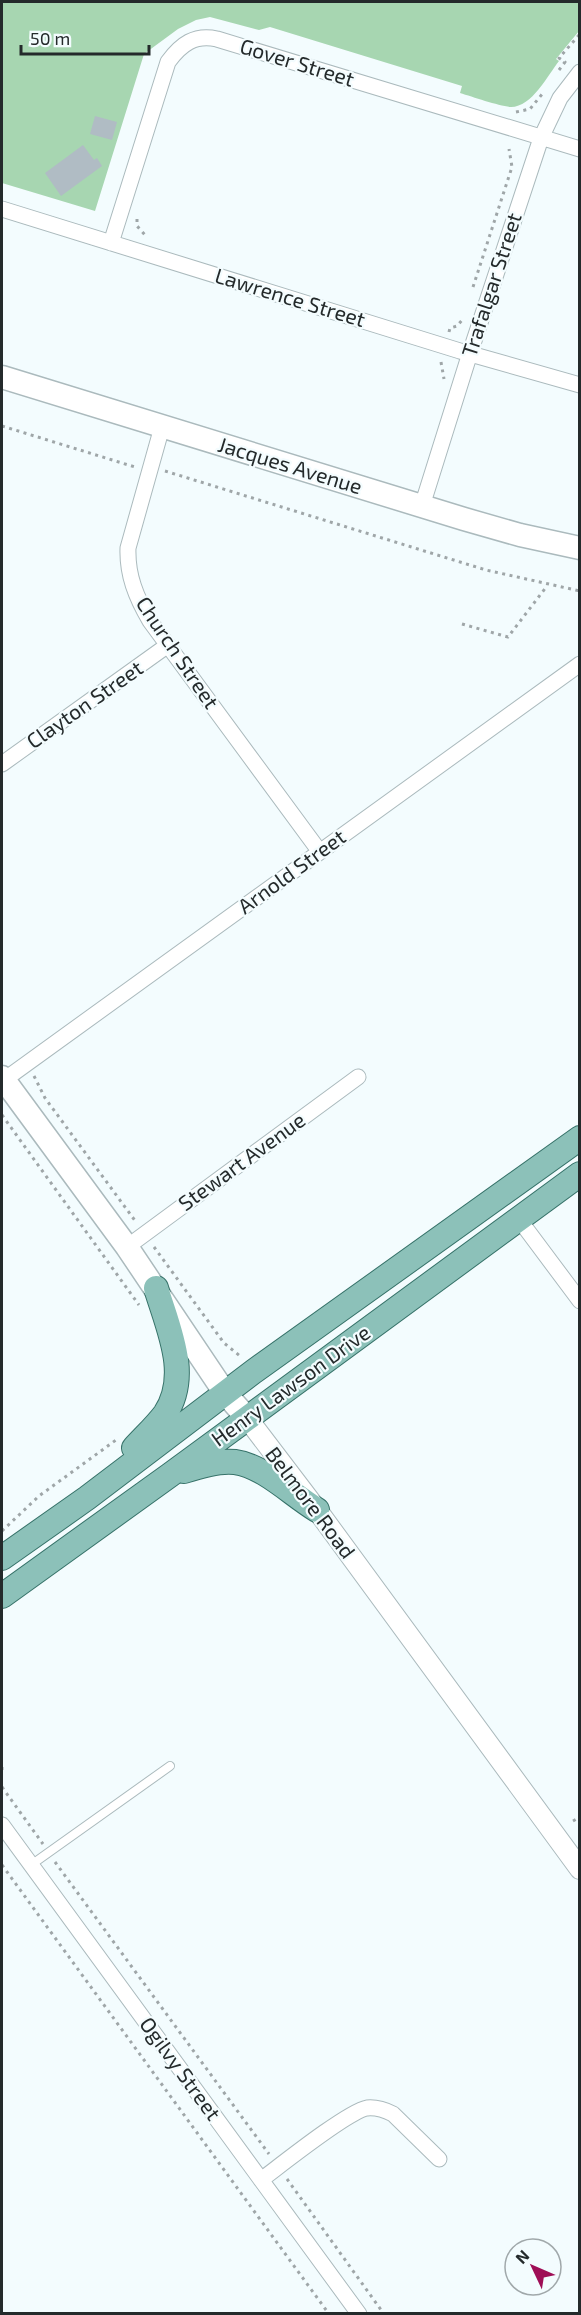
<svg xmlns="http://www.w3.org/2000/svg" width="581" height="2315" font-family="'Exo 2',sans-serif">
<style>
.green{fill:#a7d6b1}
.building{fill:#b0bcc4}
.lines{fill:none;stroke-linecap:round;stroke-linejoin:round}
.service-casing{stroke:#abbabd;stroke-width:10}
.minor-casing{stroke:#abbabd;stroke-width:17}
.tertiary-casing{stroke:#abbabd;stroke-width:22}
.secondary-casing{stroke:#abbabd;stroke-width:25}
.primary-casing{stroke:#367269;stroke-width:26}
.path{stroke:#9fa6a8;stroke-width:3;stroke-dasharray:3 4.5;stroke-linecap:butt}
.service{stroke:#fff;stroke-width:8}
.minor{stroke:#fff;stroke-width:15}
.tertiary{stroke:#fff;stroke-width:20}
.secondary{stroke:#fff;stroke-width:22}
.primary{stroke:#8cc1b9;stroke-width:24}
.labels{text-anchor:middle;stroke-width:4.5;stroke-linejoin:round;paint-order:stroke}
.street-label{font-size:21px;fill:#242a2b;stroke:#f3fcfe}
</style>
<rect width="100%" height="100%" fill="#f3fcfe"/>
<path class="green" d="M2,2H579V31L556,59L559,61C548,75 532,107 511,107C499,106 473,97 460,93L462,86L270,27L259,30L210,17L196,20L178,29L144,54L95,211L2,183Z"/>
<path class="building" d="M95,116L117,122L112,140L90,134Z
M83,145L94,160L97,158L102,166L61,196L45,173Z"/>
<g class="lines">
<defs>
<path id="service" d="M31,1865L170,1766"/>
<path id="minor" d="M2,209L460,351L580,385
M111,243L168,62C181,44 195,34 217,39L580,149
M162,427L128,548C127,575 136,597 150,621L320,852
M422,506L470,353L541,138L560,98L580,72
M2,764L168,645
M4,1080L580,664
M518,1218L580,1301
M127,1247L358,1077
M2,1825L359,2314
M261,2180C281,2165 347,2112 367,2108C377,2107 385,2110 393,2114L439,2159"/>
<path id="tertiary" d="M247,1418L317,1510L580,1869"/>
<path id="secondary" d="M2,377L464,519L520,535L580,548
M2,1077L127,1247L225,1393L247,1418"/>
<path id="primary" d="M134,1448C144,1437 156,1426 165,1414C191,1375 168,1328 156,1288
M184,1471C199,1466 219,1460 235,1462C264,1466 292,1495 317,1510
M2,1558L87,1498L253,1372L580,1138
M2,1596L170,1475L580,1174"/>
</defs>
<use href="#service" class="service-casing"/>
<use href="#minor" class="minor-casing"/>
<use href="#tertiary" class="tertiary-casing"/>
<use href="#secondary" class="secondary-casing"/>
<use href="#primary" class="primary-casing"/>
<path class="path" d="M559,70L565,62L559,58L580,34
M516,112L530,109L543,93
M137,219V226L146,236
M473,287L512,167L509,149
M449,332L450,328L457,326L463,319
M441,362L444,379
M2,426L135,467
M165,471L486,570L580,591
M462,624L508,637L547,586
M34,1076L45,1098L136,1222
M2,1115L139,1305
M154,1247L224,1343L240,1356
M2,1531L39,1496L116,1440
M2,1767V1771
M2,1787L43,1844
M573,1821L580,1817
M55,1862L269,2154
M2,1865L329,2314
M287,2179L384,2314"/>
<use href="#service" class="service"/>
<use href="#minor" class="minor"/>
<use href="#tertiary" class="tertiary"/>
<use href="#secondary" class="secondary"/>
<use href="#primary" class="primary"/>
</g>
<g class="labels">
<g class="street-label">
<text transform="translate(297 63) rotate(17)" y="7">Gover Street</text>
<text transform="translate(492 285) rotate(-72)" y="7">Trafalgar Street</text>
<text transform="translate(290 298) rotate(17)" y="7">Lawrence Street</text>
<text transform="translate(290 466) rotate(17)" y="7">Jacques Avenue</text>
<text transform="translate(177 653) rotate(56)" y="7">Church Street</text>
<text transform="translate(85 705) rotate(-35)" y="7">Clayton Street</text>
<text transform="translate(292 872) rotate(-36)" y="7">Arnold Street</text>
<text transform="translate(242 1162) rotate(-36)" y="7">Stewart Avenue</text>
<text transform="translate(291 1386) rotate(-36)" y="7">Henry Lawson Drive</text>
<text transform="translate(310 1503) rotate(53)" y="7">Belmore Road</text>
<text transform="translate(180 2069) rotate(54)" y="7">Ogilvy Street</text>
</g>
</g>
<rect width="581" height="2315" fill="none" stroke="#242a2b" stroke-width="6"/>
<g transform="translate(533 2267) rotate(314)"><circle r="28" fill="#f3fcfe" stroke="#a0a8aa" stroke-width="1.5"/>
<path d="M0-4.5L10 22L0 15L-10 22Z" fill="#9f0e56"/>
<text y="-9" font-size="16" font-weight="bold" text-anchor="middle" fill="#242a2b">N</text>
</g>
<path d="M21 45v9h128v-9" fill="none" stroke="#242a2b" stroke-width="3"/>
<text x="30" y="45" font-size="18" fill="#242a2b" stroke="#f3fcfe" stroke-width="4.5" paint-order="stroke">50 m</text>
</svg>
